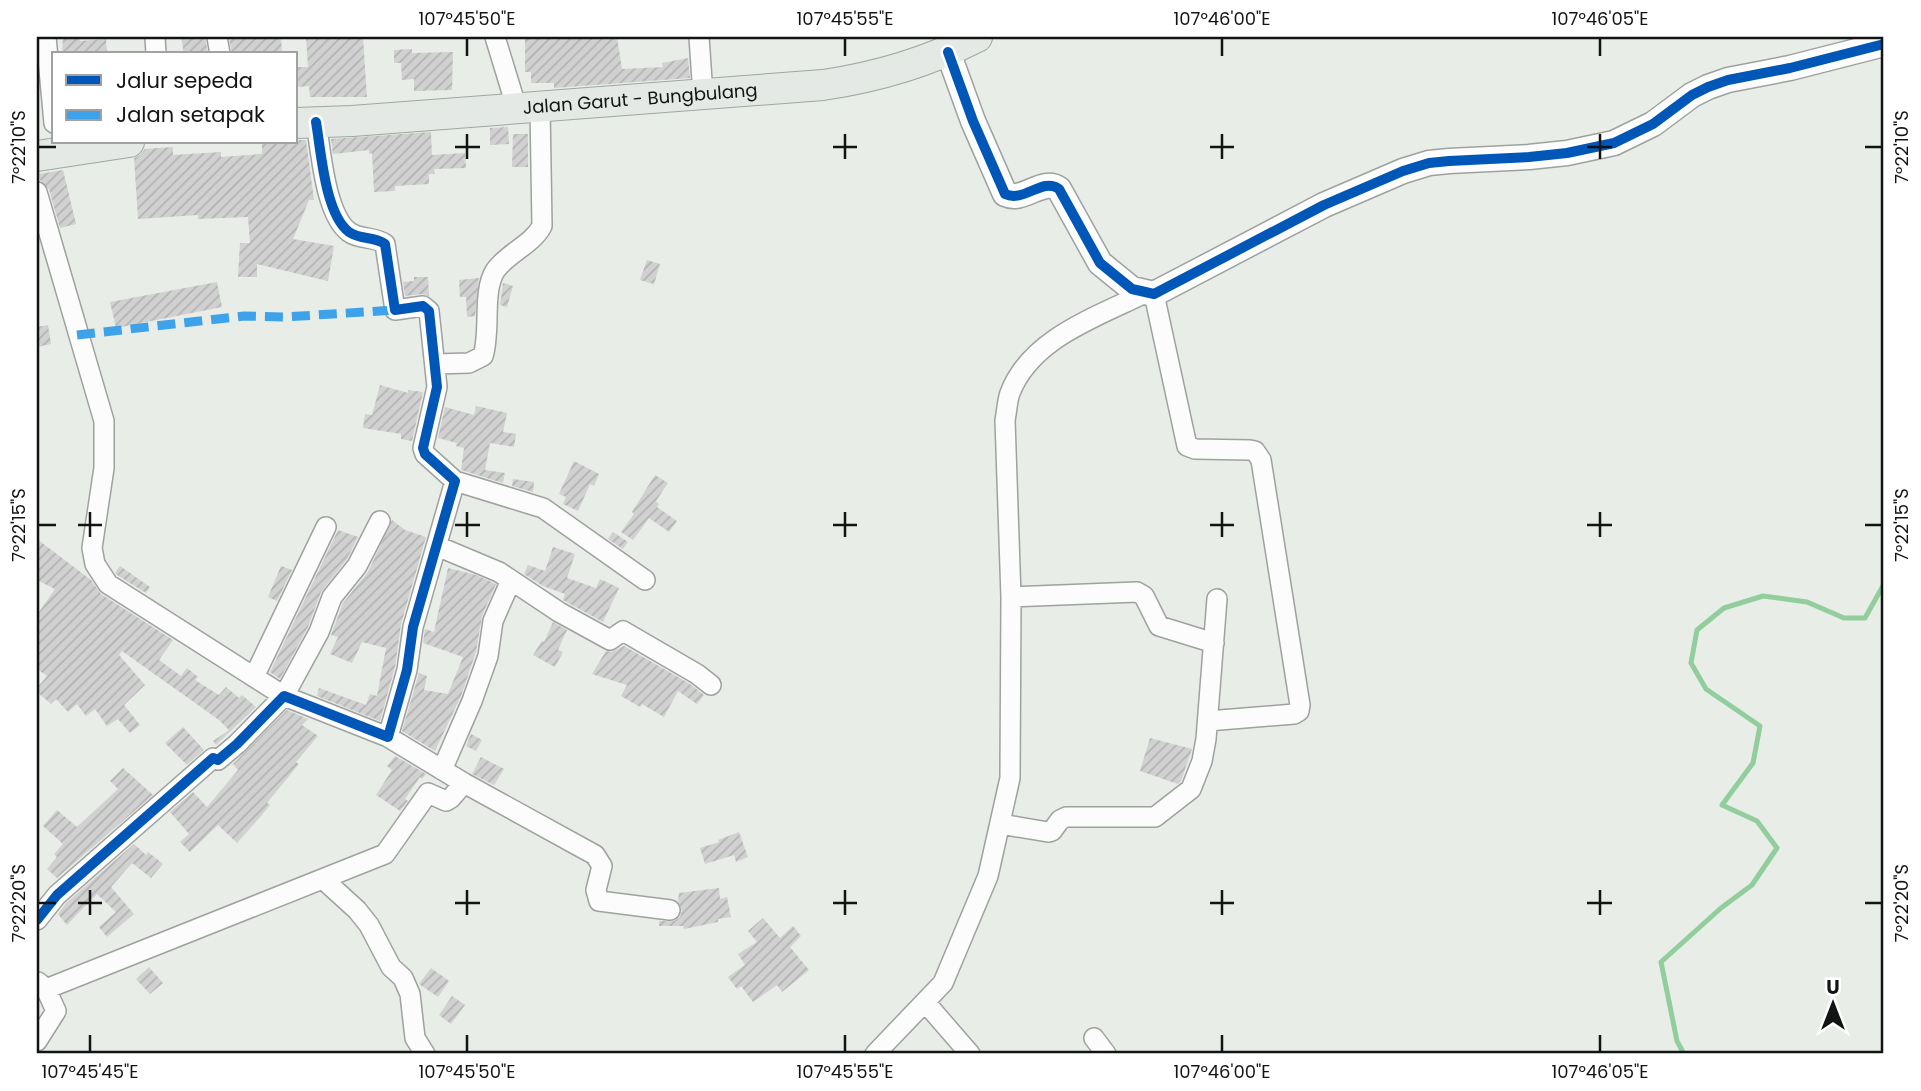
<svg xmlns="http://www.w3.org/2000/svg" width="1921" height="1091" font-family="Poppins,sans-serif">
<style>
.lines{fill:none;stroke-linecap:round;stroke-linejoin:round}
.stream{stroke:#91ce9c;stroke-width:5}
.building{fill:url(#building-hatch)}
.minor-casing{stroke:#9ea29e;stroke-width:22}
.tertiary-casing{stroke:#9ea29e;stroke-width:27}
.primary-casing{stroke:#9da89e;stroke-width:32}
.minor{stroke:#fcfcfc;stroke-width:19}
.tertiary{stroke:#fcfcfc;stroke-width:24}
.primary{stroke:#e4e9e5;stroke-width:30}
.quiet{stroke:#3da2ea;stroke-width:9;stroke-dasharray:18 9;stroke-linecap:butt}
.cycleway-casing{stroke:#fff;stroke-width:15}
.cycleway{stroke:#0057b8;stroke-width:10}
.ticks{fill:none;stroke:#111412;stroke-width:2.5}
.labels{text-anchor:middle;stroke-width:6;stroke-linejoin:round;paint-order:stroke}
.street-label{font-size:18px;fill:#111412;stroke:#fff}
.neatline{fill:none;stroke:#111412;stroke-width:2.5}
.ticks-label{font-size:18px;text-anchor:middle;fill:#111412}
</style>
<defs>
<pattern id="building-hatch" width="6" height="6" patternUnits="userSpaceOnUse" patternTransform="scale(1.75)"><rect width="6" height="6" fill="#d0d1d0"/><path d="M-1 1l2-2M0 6l6-6M5 7l2-2" fill="none" stroke="#b2b3b2"/></pattern>
</defs>
<rect width="100%" height="100%" fill="#e8ede8"/>
<g class="lines">
<path class="stream" d="M1684,1054L1677,1041L1661,962L1721,908L1752,885L1777,848L1757,821L1722,805L1753,763L1760,726L1706,689L1691,663L1697,630L1724,608L1763,596L1807,602L1844,618H1865L1884,584"/>
</g>
<path class="building" d="M63,37H81L80,41L106,39L107,54H62Z
M181,37H205L208,54H184Z
M229,37H281L282,54H232Z
M306,37H363L367,97H310L309,86L296,87V67H308Z
M525,37H617L622,69L663,67L662,63L688,58L690,78L554,88V83H531V72H525Z
M412,49V53L453,52L452,90L414,91V79L402,80L401,63H394V50Z
M508,127L509,144L490,145V128Z
M431,132L432,155L465,153L466,168L434,169L435,174H429V184L395,186V191L374,192L372,153L369,154V150L333,154L331,139Z
M513,134H528V167H512Z
M298,140H306L314,200H309L293,239L334,246L328,281L257,264V277H238L240,243H250L248,217L198,219V215L138,219L134,158L140,155L145,149L173,147V155L221,152V157L262,154V144L299,142Z
M63,170L76,224L60,228L49,189L40,180L39,174Z
M647,260L660,264L654,284L640,280Z
M414,277H428L429,296L422,294L405,296L403,282L414,281Z
M479,278L475,316L467,317L466,297H460L459,280Z
M217,282L222,307L116,328L110,302Z
M503,283L513,286L507,307L500,305Z
M48,325L51,344L37,347V327Z
M380,385L408,393V390L423,392L412,441L401,439V434L363,428L365,414L372,415Z
M476,406L507,413L503,432L516,434L514,447L490,443L485,470L505,473L503,483L461,470L464,448L456,446L457,443L438,438L445,407L474,415Z
M574,461L599,474L594,486L590,484L578,511L563,504L566,497L559,494Z
M655,475L668,483L656,501L659,504L657,507L677,521L669,532L649,518L633,540L621,532L634,514L632,512Z
M513,479L534,482L533,492L512,486Z
M392,520L405,530L426,537L401,624L395,667L380,721L317,696L319,688L366,705L370,694L377,696L386,648L362,642L352,663L330,654L338,637L331,635L343,603L368,572Z
M338,530L358,537L347,559L321,592L308,627L280,679L270,672Z
M613,532L628,542L623,549L608,539Z
M37,539L91,580L101,594L173,640L159,660L181,676L187,668L198,677L195,680L219,695L226,687L239,698L242,695L256,707L216,745L213,741L229,730L219,720L122,651L119,655L145,685L124,705L140,725L130,733L118,719L107,726L95,709L86,716L77,704L68,712L56,699L51,704L37,692V688L47,676L37,669V615L55,589L37,580Z
M553,547L575,554L567,578L596,588L600,579L619,588L603,622L563,600L565,594L543,586L524,574L528,565L545,571Z
M120,566L150,587L146,593L117,575L115,573Z
M281,566L292,570L277,601L268,597Z
M448,568L476,575L496,584L482,616L476,652L461,696L435,751L402,731L419,673L427,676L424,690L448,694L463,657L423,643L425,629L434,632Z
M553,622L567,630L558,650L563,652L555,667L533,655L542,641L544,642Z
M624,646L690,684L704,695L697,704L678,691L664,717L642,704L640,707L621,696L627,685L592,674L606,651L611,652Z
M287,710L308,719L302,725L318,736L296,762L299,764L267,803L270,805L261,816L237,843L218,825L190,852L180,842L189,834L170,812L193,792L207,807L238,770L233,764Z
M183,727L204,750L187,765L165,743Z
M471,734L482,740L476,751L466,746Z
M1150,738L1192,749L1181,781L1178,784L1140,771Z
M395,756L426,774L422,779L420,777L405,799L408,801L400,811L376,795L392,770L387,766Z
M481,757L504,769L494,785L472,774Z
M123,768L153,795L57,878L47,869L57,857L54,854L63,844L43,826L57,810L77,827L118,789L110,781Z
M739,832L748,857L736,862L734,855L705,864L700,848L719,842L718,840Z
M134,844L146,855L148,852L163,864L151,878L132,863L111,887L134,914L107,937L99,927L116,912L97,894L67,925L58,914L66,903Z
M719,888L720,899L727,897L731,917L718,919V922L684,929L683,926H659V921H674L680,917L682,911L678,901L679,893Z
M763,918L780,938L793,926L801,936L790,947L809,970L782,992L777,985L753,1002L741,986L737,989L728,977L745,965L738,954L757,942L748,931Z
M149,967L163,983L150,994L136,979Z
M431,968L449,981L438,997L419,984Z
M452,996L465,1005L451,1024L439,1015Z"/>
<g class="lines">
<defs>
<path id="minor" d="M46,37L54,123
M155,37L156,54
M217,37L220,54
M495,37L517,109
M699,37L703,95
M37,192L104,421V468L92,548L95,564L108,584L284,696L319,632L332,597L357,566L380,521
M1154,294L1187,446L1195,449L1250,450L1255,451L1261,460L1300,705L1299,711L1294,714L1208,721
M435,364L469,363L483,356C491,331 482,292 495,271C507,253 532,245 542,226L540,107
M455,481L543,508L645,580
M437,546L499,572L559,612L610,640L623,631L697,674L711,685
M1011,597L1137,592L1144,596L1159,626L1214,643
M254,677L326,527
M388,737L464,783L595,855L602,866L596,890L599,901L670,910
M442,770L472,701L488,656L493,621L511,580
M1000,824L1048,832L1052,831L1060,820L1066,817H1155L1191,789L1202,761L1206,739L1217,599
M323,879L357,910L369,925L391,967L403,978L410,994L415,1038L425,1054
M37,920L57,895L213,758L218,760L237,744L284,696L388,737L407,670L413,627L455,481L425,454L423,448L437,387L429,311L423,306L395,310L385,244C374,236 360,240 349,232C325,214 321,151 316,122
M46,989L385,854L428,793L446,801L451,798L464,783
M925,1002L970,1054
M1094,1038L1106,1054
M37,1041L56,1011L46,989L38,982
M875,1054L943,983L988,876L1010,778L1011,597L1005,420C1007,411 1007,401 1010,393C1031,338 1097,317 1145,293"/>
<path id="tertiary" d="M948,52L973,121L1005,194C1024,203 1042,177 1059,189L1100,263L1132,289L1154,294L1324,205L1403,171L1429,163L1449,161L1529,157L1567,153L1614,143L1653,124L1692,95L1708,87L1728,80L1790,68L1884,44"/>
<g id="primary">
<path id="s1" d="M296,123L352,121L823,85C878,77 928,62 977,37"/>
<path d="M37,156L129,142"/>
</g>
</defs>
<use href="#minor" class="minor-casing"/>
<use href="#tertiary" class="tertiary-casing"/>
<use href="#primary" class="primary-casing"/>
<use href="#minor" class="minor"/>
<use href="#tertiary" class="tertiary"/>
<use href="#primary" class="primary"/>
<path class="quiet" d="M77,335L244,316L285,317L395,310"/>
<defs>
<path id="cycleway" d="M948,52L973,121L1005,194C1024,203 1042,177 1059,189L1100,263L1132,289L1154,294L1324,205L1403,171L1429,163L1449,161L1529,157L1567,153L1614,143L1653,124L1692,95L1708,87L1728,80L1790,68L1884,44
M37,920L57,895L213,758L218,760L237,744L284,696L388,737L407,670L413,627L455,481L425,454L423,448L437,387L429,311L423,306L395,310L385,244C374,236 360,240 349,232C325,214 321,151 316,122"/>
</defs>
<use href="#cycleway" class="cycleway-casing"/>
<use href="#cycleway" class="cycleway"/>
</g>
<path class="ticks" d="M467,38V56M845,38V56M1222,38V56M1600,38V56M467,134V159M845,134V159M1222,134V159M1600,134V159M38,147H56M455,147H480M833,147H857M1210,147H1234M1587,147H1612M1865,147H1882M90,512V537M467,512V537M845,512V537M1222,512V537M1600,512V537M38,525H56M78,525H102M455,525H480M833,525H857M1210,525H1234M1587,525H1612M1865,525H1882M90,890V915M467,890V915M845,890V915M1222,890V915M1600,890V915M38,903H56M78,903H102M455,903H480M833,903H857M1210,903H1234M1587,903H1612M1865,903H1882M90,1035V1052M467,1035V1052M845,1035V1052M1222,1035V1052M1600,1035V1052"/>
<g class="labels">
<g class="street-label">
<text dy="6" stroke="none"><textPath href="#s1" startOffset="345">Jalan Garut - Bungbulang</textPath></text>
</g>
</g>
<rect width="1921" height="1091" fill="none" stroke="#ffffff" stroke-width="77"/>
<rect x="52" y="52" width="245" height="91" fill="#ffffff" stroke="#a0a1a0" stroke-width="2"/>
<rect x="66" y="75" width="35" height="10" fill="#0057b8" stroke="#a0a1a0" stroke-width="2"/>
<text x="116" y="88" font-size="21" fill="#111412">Jalur sepeda</text>
<rect x="66" y="110" width="35" height="10" fill="#3da2ea" stroke="#a0a1a0" stroke-width="2"/>
<text x="116" y="122" font-size="21" fill="#111412">Jalan setapak</text>
<g transform="translate(1833 1004)" stroke="#ffffff" stroke-width="5" paint-order="stroke">
<path d="M0-5L12 26L0 18L-12 26Z" fill="#111412"/>
<text y="-10" font-size="19" font-weight="bold" text-anchor="middle" fill="#111412">U</text>
</g>
<rect x="38" y="38" width="1844" height="1014" class="neatline"/>
<g class="ticks-label">
<text x="467" y="25">107°45'50"E</text>
<text x="845" y="25">107°45'55"E</text>
<text x="1222" y="25">107°46'00"E</text>
<text x="1600" y="25">107°46'05"E</text>
<text transform="translate(19 147) rotate(-90)" y="6">7°22'10"S</text>
<text transform="translate(1902 147) rotate(-90)" y="6">7°22'10"S</text>
<text transform="translate(19 525) rotate(-90)" y="6">7°22'15"S</text>
<text transform="translate(1902 525) rotate(-90)" y="6">7°22'15"S</text>
<text transform="translate(19 903) rotate(-90)" y="6">7°22'20"S</text>
<text transform="translate(1902 903) rotate(-90)" y="6">7°22'20"S</text>
<text x="90" y="1078">107°45'45"E</text>
<text x="467" y="1078">107°45'50"E</text>
<text x="845" y="1078">107°45'55"E</text>
<text x="1222" y="1078">107°46'00"E</text>
<text x="1600" y="1078">107°46'05"E</text>
</g>
</svg>
